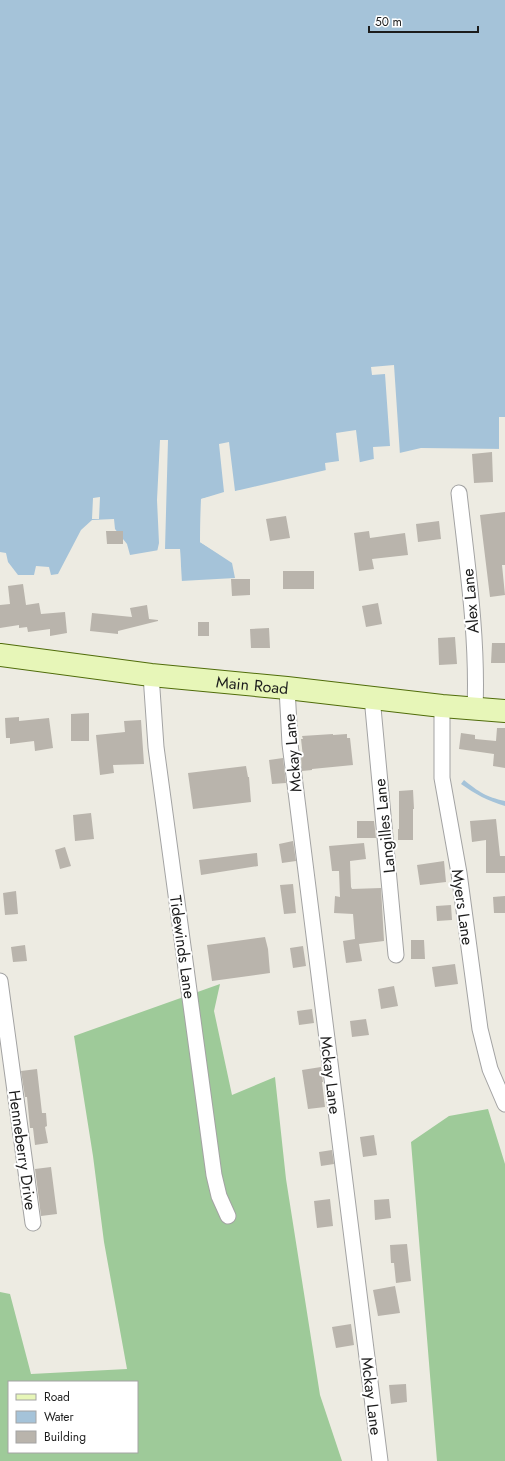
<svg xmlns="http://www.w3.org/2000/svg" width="505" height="1461" font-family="Jost,sans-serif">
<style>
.forest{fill:#9eca99;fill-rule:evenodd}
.water{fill:#a5c3d9}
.pier{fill:#edebe2}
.building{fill:#b9b4ac}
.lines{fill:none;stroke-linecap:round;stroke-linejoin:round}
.minor-casing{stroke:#a3a3a3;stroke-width:17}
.secondary-casing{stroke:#506c0a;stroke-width:24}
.minor{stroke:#fff;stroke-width:15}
.secondary{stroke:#e7f6b8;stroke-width:22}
.labels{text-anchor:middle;stroke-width:4;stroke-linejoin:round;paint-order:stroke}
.street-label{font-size:16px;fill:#1c1c1c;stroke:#fff}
</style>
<rect width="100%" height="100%" fill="#edebe2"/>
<path class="forest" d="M220,984L214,1011L232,1095L275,1077L286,1179L320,1395L342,1461H0V1292L10,1294L31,1374L127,1369L104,1242L93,1156L74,1036ZM9,1382H137V1452H9Z
M488,1109L505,1164V1461H437L411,1142L449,1116Z"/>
<path class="water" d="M0,0H505V449L421,448L201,499L200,542L232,563L235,578L181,581L180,549H165L130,555L127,544L115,529L114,519L92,520L81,530L58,574L51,575L49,567L36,566L34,575H18L8,562L6,553L0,552Z
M464,780C479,792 486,797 505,801V806C488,801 475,794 461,784Z"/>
<path class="pier" d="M394,365L400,455L374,461L373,447L390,446L385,374L372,375L371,367Z
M499,417H505V451H499Z
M356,430L360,464L326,472L325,463L339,461L336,433Z
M160,440H168L165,549H180L182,583L179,581L178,551L157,552L159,543L157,500Z
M229,442L235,491L247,490L203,501L202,541L231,559L229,560L200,542L201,499L224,492L219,444Z
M100,497L99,519H92L93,498Z"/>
<path class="building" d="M492,452L493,482L474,483L472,454Z
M505,512V565H502L505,595L490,597L480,515Z
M286,516L290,538L270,541L266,519Z
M439,521L441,539L418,542L416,524Z
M106,531H123V544H107Z
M369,531L370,538L405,533L408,555L372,559L374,569L359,571L354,533Z
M283,571H314V589H283Z
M231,579H250V595L232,596Z
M23,584L26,605L39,603L41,614L65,612L67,633L50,636V629L28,632L27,627L19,628V625L0,628V605L10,604L8,586Z
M378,603L382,624L366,627L362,606Z
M147,605L149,619L158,620V621L118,631V634L90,631L92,613L132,617L130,608Z
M198,622H209V636H198Z
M269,628L270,648H251L250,629Z
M455,637L457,664L439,665L438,638Z
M492,643H505V663H491Z
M89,713V741H71V714Z
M19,717V721L49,718L53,748L35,751L34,741L10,744V738H6L5,718Z
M141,720L144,764L113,765L114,773L100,775L96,735L125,732L124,721Z
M497,728H505V768L493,766L494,754L459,749L461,733L475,735V739L496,741Z
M333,734V735L347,734V738H350L353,765L312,769V770L302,771L301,757H303L301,739H303L302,736Z
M283,758L286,783L272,784L269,760Z
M246,766L248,777H249L251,802L193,809L188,773Z
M413,790L414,809H413V840H398V829H399V791Z
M91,813L94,839L75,841L73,815Z
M496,819L500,856H505V873H486V840L472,842L470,821Z
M357,821H374L376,838H357Z
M293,841L296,861L282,863L279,844Z
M364,843L366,859L350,861L351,887L352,889L381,888L384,941L359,944L362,961L346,963L343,941L355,939L353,914L334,913L335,896L340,897L339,871H332L329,846Z
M65,847L71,866L60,869L55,850Z
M257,853L258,866L201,875L199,860Z
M444,861L446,882L420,885L417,865Z
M293,884L296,913L284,914L280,885Z
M16,891L18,914L5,915L3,893Z
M505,896V913H494L493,897Z
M451,905L452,920L437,921L436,906Z
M265,937L268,949L270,973L212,981L207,945Z
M411,940H424L425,959H411Z
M25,945L27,961L13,962L11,947Z
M303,946L306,966L293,968L290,948Z
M455,964L458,984L435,987L432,967Z
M394,986L398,1006L381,1009L378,989Z
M312,1009L314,1023L299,1025L297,1011Z
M366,1019L369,1035L352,1037L350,1021Z
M321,1067L323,1082H322L325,1107L308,1109L302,1070Z
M37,1069L42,1113H46L47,1126L45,1127L48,1143L35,1145L33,1128H30L27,1097H25L21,1071Z
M374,1135L377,1155L363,1157L360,1137Z
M332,1150L334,1164L321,1166L319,1152Z
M51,1167L57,1214L41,1216L35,1169Z
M330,1199L333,1226L317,1228L314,1201Z
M389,1199L391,1218L375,1220L374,1200Z
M407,1244L411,1281L396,1283L394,1263H391L390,1245Z
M395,1286L400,1313L378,1316L373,1290Z
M351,1324L354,1345L336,1348L332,1327Z
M406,1384L407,1402L391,1404L389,1385Z"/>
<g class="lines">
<defs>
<path id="minor" d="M459,493C467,564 478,637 475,709
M151,675L156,747L214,1175L219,1196L228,1216
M287,688L290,744L380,1461
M372,697L396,955
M442,706V778L459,873L480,1029L490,1069L505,1104
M0,981L33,1223"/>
<g id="secondary">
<path id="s1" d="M0,655L151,675L287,688L442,706L505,711"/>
</g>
</defs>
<use href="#minor" class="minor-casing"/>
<use href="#secondary" class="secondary-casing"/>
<use href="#minor" class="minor"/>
<use href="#secondary" class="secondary"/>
</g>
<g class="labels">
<g class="street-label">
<text transform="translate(470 601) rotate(-95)" y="6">Alex Lane</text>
<text dy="6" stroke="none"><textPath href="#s1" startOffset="254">Main Road</textPath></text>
<text transform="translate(292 753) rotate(-95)" y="6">Mckay Lane</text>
<text transform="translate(384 826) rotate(-96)" y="6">Langilles Lane</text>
<text transform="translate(463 907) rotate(82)" y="6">Myers Lane</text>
<text transform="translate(183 947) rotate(82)" y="6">Tidewinds Lane</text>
<text transform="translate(331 1075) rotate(83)" y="6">Mckay Lane</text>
<text transform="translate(23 1150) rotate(82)" y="6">Henneberry Drive</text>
<text transform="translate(372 1396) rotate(83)" y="6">Mckay Lane</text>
</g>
</g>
<rect x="8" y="1381" width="130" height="72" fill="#ffffff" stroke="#a4a4a4"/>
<rect x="16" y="1394" width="20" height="6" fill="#e7f6b8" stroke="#a4a4a4"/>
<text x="44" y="1401" font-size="12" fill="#1c1c1c">Road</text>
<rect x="16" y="1411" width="20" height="12" fill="#a5c3d9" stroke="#a4a4a4"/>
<text x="44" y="1421" font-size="12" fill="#1c1c1c">Water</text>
<rect x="16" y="1431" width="20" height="12" fill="#b9b4ac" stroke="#a4a4a4"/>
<text x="44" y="1441" font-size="12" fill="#1c1c1c">Building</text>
<path d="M369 26v6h109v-6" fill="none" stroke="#1c1c1c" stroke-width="2"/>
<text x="375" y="26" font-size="12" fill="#1c1c1c" stroke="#ffffff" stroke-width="3" paint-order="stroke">50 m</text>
</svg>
